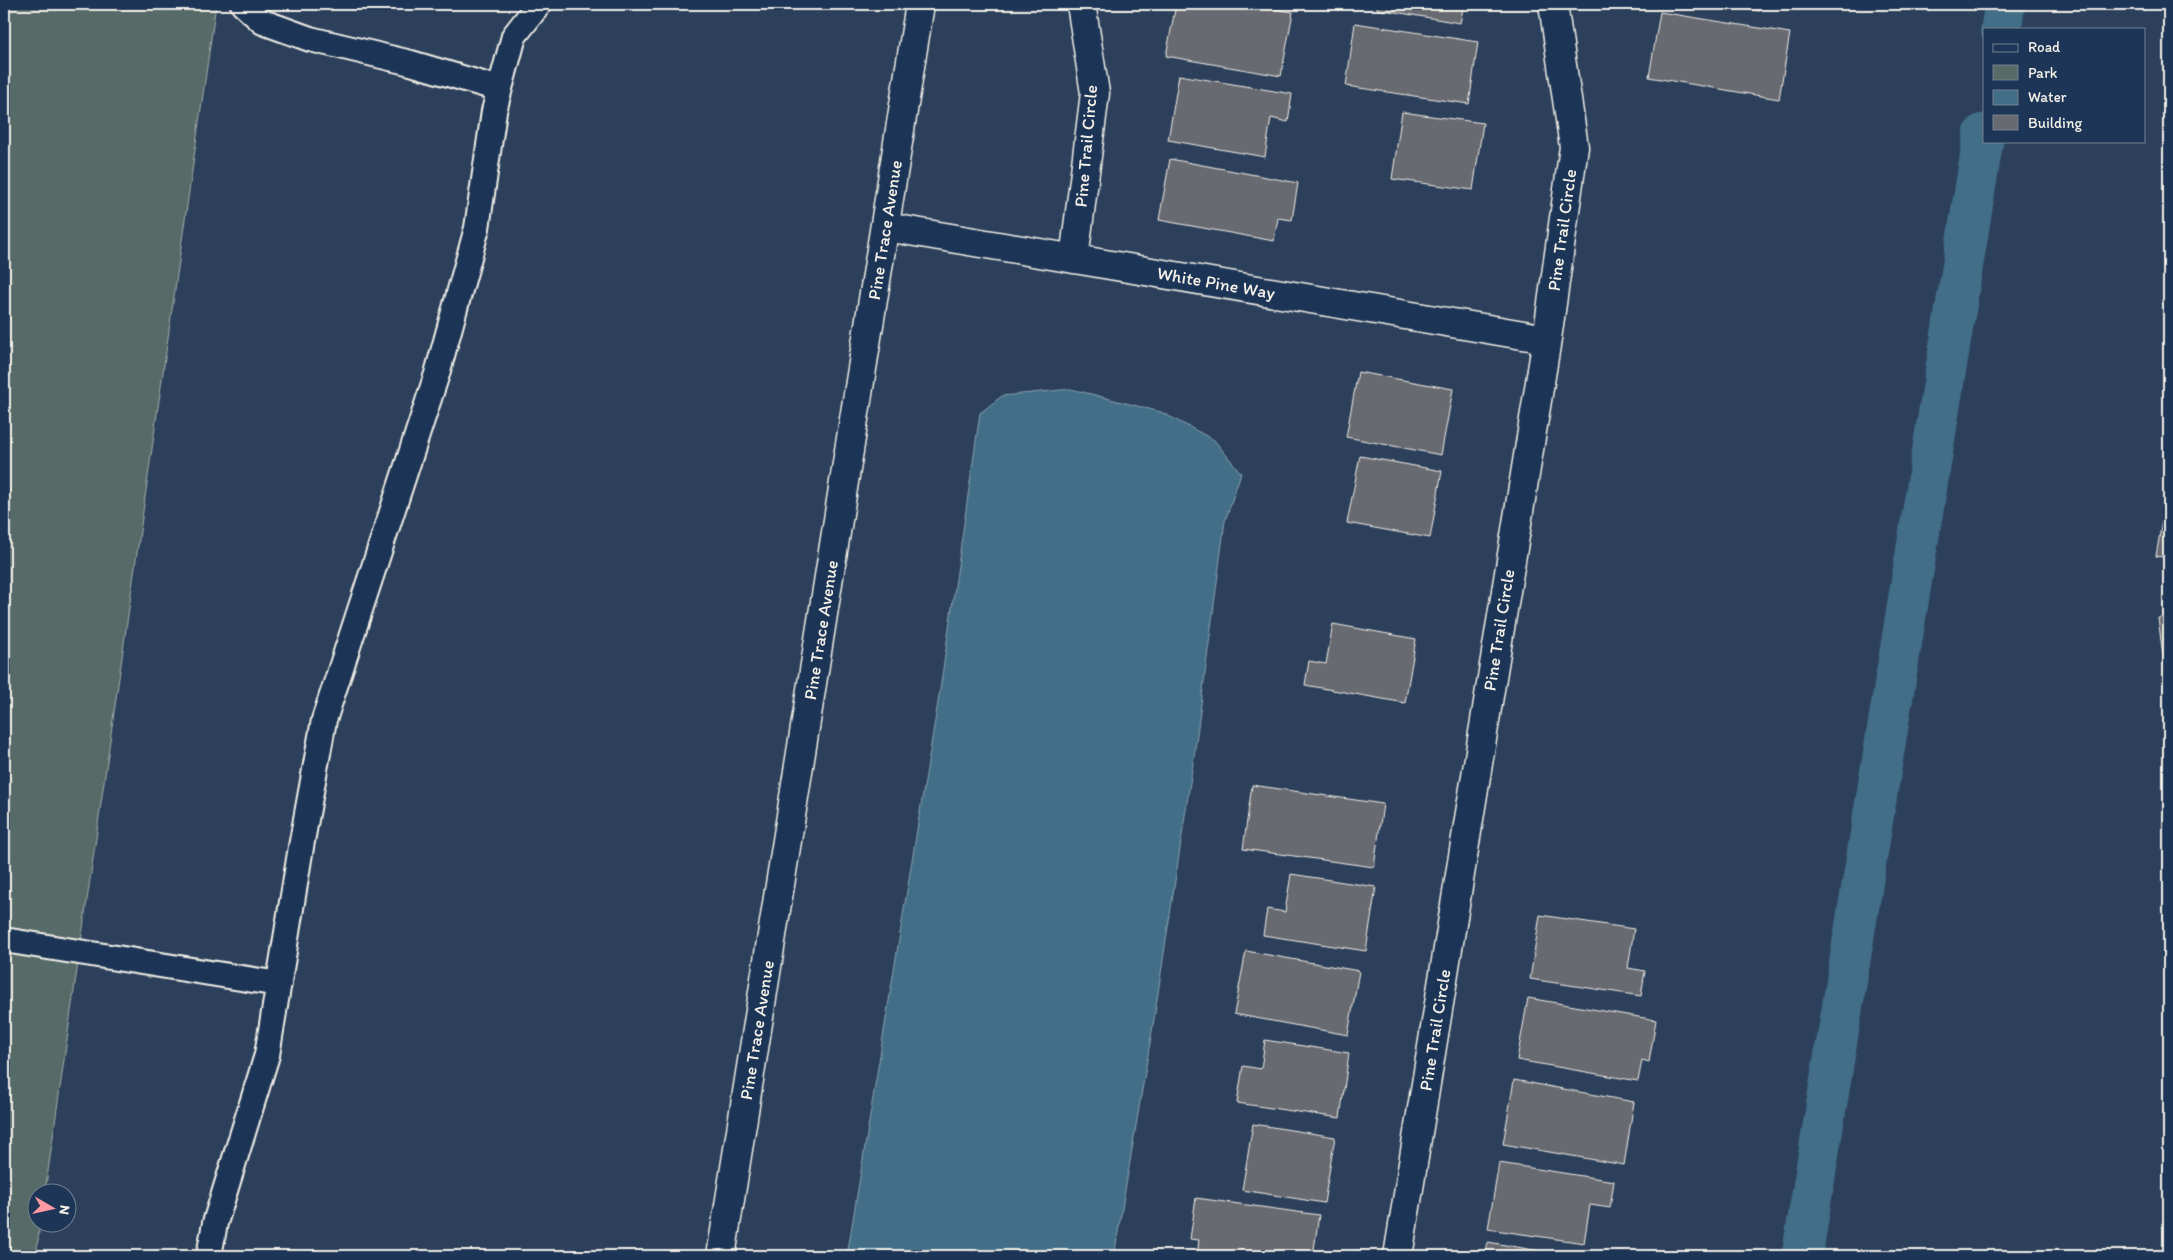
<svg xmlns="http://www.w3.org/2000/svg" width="2173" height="1260" font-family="Itim,sans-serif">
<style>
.green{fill:#576b67;stroke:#a6aea8}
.water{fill:#426e88;stroke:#89a2ae}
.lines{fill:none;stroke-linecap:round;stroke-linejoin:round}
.canal{stroke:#426e88;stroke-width:41}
.building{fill:#686a71;stroke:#f4f1e8}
.service-casing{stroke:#f4f1e8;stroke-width:28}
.minor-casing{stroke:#f4f1e8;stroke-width:31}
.service{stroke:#1d3557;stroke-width:24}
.minor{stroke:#1d3557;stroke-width:28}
.labels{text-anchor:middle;stroke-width:5;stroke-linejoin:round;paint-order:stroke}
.street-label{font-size:18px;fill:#f4f1e8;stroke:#1d3557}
</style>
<rect width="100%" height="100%" fill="#2c405c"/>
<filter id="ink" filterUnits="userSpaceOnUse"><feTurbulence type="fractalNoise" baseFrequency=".02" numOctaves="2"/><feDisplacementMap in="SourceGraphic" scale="10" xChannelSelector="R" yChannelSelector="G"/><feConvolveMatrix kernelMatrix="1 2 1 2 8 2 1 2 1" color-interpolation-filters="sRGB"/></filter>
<g filter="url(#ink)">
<path class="green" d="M4,4H216L45,1192H38V1222L40,1223L36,1256H4Z"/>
<path class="water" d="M1071,389L1161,412L1214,440L1241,473L1225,521L1195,750L1154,1019L1114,1256H847L940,690L980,413L1002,396Z"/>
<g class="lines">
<path class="canal" d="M2001,29L2005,4
M1802,1256L1984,134"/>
</g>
<path class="building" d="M1176,4H1243L1293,12L1281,76L1166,56Z
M1378,4H1464L1460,23L1377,9Z
M1708,4H1761L1760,11Z
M1660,12L1790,33L1779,99L1649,77Z
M1355,23L1478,42L1469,104L1346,86Z
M1179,75L1292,94L1288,122L1271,118L1265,157L1168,140Z
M1402,112L1483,123L1473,190L1392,179Z
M1170,159L1298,183L1292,220L1278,218L1274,241L1159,220Z
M1358,372L1453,389L1441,455L1346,437Z
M1360,456L1442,471L1430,538L1347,523Z
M2169,481V558L2156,556Z
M2169,617V693H2168L2158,618Z
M1333,624L1416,639L1405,703L1305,685L1309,661L1326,664Z
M1252,785L1383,804L1374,867L1243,849Z
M1291,874L1376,887L1366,951L1263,935L1267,909L1285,912Z
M1540,915L1634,929L1628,968L1645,971L1641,996L1530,979Z
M1246,951L1359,971L1348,1035L1234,1014Z
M1528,998L1656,1020L1649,1062L1642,1060L1638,1081L1517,1060Z
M1265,1040L1349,1053L1340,1118L1237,1103L1243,1066L1261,1069Z
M1514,1080L1634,1102L1624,1165L1503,1144Z
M1253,1124L1335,1137L1324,1203L1242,1190Z
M1499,1163L1614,1181L1610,1208L1590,1205L1584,1243L1488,1229Z
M1196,1198L1319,1215L1313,1256H1197L1199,1240L1190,1239Z
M1488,1242L1568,1256H1485Z"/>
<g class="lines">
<defs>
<path id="service" d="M243,4L263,22L310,39L411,63L499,89
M4,940L279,984
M209,1256L215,1223L267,1055L301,847L324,720L437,374L477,228L494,111L514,36L539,4"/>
<path id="minor" d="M886,227L1547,339
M1074,259L1095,93L1081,4
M721,1256L920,4
M1398,1256L1547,339L1574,147L1553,4"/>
</defs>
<use href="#service" class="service-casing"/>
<use href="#minor" class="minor-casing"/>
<use href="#service" class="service"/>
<use href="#minor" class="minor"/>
</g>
</g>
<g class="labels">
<g class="street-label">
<text transform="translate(1086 146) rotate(-85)" y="6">Pine Trail Circle</text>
<text transform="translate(885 230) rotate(-81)" y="6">Pine Trace Avenue</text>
<text transform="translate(1562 230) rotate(-82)" y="6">Pine Trail Circle</text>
<text transform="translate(1216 283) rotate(10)" y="6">White Pine Way</text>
<text transform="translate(821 630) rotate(-81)" y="6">Pine Trace Avenue</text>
<text transform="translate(1499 630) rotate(-81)" y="6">Pine Trail Circle</text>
<text transform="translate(757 1030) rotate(-81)" y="6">Pine Trace Avenue</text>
<text transform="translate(1435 1030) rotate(-81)" y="6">Pine Trail Circle</text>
</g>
</g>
<rect width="2173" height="1260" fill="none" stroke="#1d3557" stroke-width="20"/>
<rect x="10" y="10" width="2153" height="1240" fill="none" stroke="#f4f1e8" stroke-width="2" filter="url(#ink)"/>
<rect x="1983" y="28" width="162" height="115" fill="#1d3557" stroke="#738091"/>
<rect x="1993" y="44" width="25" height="8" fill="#1d3557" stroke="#738091"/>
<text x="2028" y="52" font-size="15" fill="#f4f1e8">Road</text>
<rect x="1993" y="65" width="25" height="15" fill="#576b67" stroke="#738091"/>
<text x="2028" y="78" font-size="15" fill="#f4f1e8">Park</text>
<rect x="1993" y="90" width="25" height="15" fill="#426e88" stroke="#738091"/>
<text x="2028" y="102" font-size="15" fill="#f4f1e8">Water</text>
<rect x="1993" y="115" width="25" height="15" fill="#686a71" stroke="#738091"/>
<text x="2028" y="128" font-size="15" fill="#f4f1e8">Building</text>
<g transform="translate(52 1208) rotate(99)"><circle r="24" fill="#1d3557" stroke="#738091"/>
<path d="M0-4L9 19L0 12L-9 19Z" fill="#ff9aa2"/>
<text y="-8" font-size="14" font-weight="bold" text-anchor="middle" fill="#f4f1e8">N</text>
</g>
</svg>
